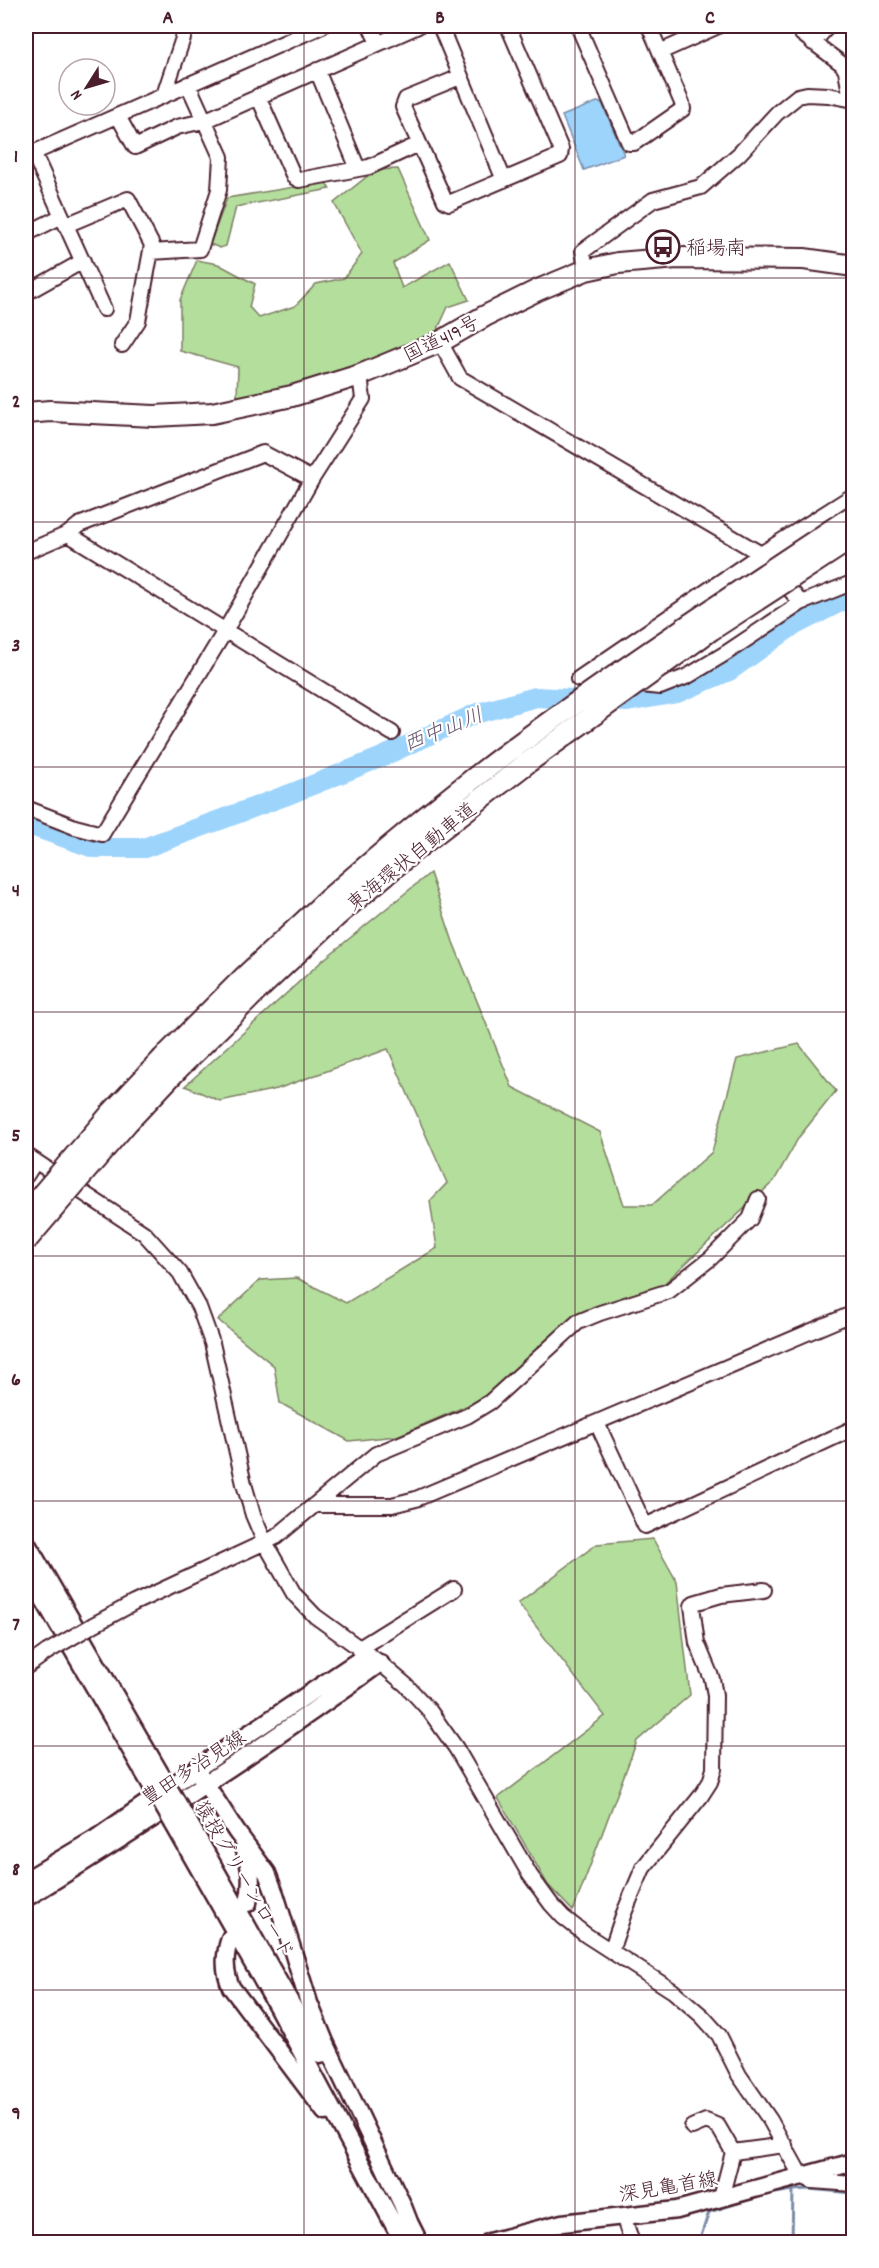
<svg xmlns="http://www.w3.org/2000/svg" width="879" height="2268" font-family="Dekko,'Klee One',sans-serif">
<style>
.green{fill:#b3de9c;stroke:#7e7e64;stroke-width:1.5}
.water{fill:#9dd4fc;stroke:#7c8ca8;stroke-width:1.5}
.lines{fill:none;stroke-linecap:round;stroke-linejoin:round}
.stream{stroke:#7c8ca8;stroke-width:3}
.river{stroke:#9dd4fc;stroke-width:20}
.minor-casing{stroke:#4a1f2b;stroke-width:18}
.major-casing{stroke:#4a1f2b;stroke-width:21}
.highway-casing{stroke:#4a1f2b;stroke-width:24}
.minor{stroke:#fff;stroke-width:14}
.major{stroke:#fff;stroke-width:16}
.highway{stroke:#fff;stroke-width:20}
.minor-bridge-casing{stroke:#4a1f2b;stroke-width:18;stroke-linecap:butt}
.major-bridge-casing{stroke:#4a1f2b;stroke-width:21;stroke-linecap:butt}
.highway-bridge-casing{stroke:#4a1f2b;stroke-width:24;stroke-linecap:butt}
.minor-bridge{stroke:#fff;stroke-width:14}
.major-bridge{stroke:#fff;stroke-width:16}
.highway-bridge{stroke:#fff;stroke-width:20}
.grid{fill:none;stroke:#4a1f2b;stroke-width:1.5;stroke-opacity:0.55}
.labels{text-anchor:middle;stroke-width:4.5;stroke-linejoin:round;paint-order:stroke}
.poi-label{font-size:20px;fill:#4a1f2b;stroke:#fff;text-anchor:start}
.street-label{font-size:20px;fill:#4a1f2b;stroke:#fff}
.water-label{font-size:21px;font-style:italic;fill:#63556a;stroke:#fff}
.neatline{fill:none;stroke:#4a1f2b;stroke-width:2}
.grid-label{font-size:20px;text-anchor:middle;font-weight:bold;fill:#4a1f2b}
</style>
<rect width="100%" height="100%" fill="#fff"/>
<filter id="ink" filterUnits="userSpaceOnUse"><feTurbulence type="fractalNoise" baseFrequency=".0167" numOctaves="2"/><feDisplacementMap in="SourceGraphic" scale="12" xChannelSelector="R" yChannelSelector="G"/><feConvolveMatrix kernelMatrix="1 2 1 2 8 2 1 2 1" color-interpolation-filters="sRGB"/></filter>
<g filter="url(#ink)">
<path class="green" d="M398,169L430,240L393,263L402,288L450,261L469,300L448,307L437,331L394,353L306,385L237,397L238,367L180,351V300L197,260L218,264L255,284L249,307L259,318L295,306L316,284L344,278L362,254L334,203L375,170Z
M325,182L330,189L236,207L226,246L220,248L210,244L227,198Z
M430,873L453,942L512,1087L600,1132L624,1205H652L712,1152L737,1059L799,1044L836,1091L799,1137L774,1181L654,1293L578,1314L487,1397L397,1436L349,1441L280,1403L274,1366L218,1320L260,1280L297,1278L346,1303L437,1248L430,1201L447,1183L388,1049L277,1089L220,1101L185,1086L323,960Z
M653,1539L677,1582L690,1695L637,1741L573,1911L548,1885L498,1798L605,1716L518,1603L597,1544Z"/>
<path class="water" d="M597,102L602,103L624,155L584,170L562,116Z"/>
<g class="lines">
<path class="stream" d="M699,2242L709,2212L764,2195L793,2190
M792,2242L793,2190L808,2189L854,2193"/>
<path class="river" d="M26,824L94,848H144L290,794L382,757L475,714L536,697L627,702L677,693L729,671L791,627L854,595"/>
<defs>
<path id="minor" d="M370,26L378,43
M440,26L504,180
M578,26L629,143H634L683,109L682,103L649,26
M797,26L802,34L842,64L846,71L851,99
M813,43L828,26
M660,52L718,26
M317,70L358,169
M460,77L406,99L403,107L445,201L449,203L560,156L561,149L508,26
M164,95L187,26
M258,96L294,177L299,180L369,167L419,144
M118,116L135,147L177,127L204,121L418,26
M33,152L104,309
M26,156L322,26
M66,225L128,199L152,245L138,321L122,345
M26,234L62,216
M151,252L200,249L219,190L221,157L188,84
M586,270L583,251L653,200L701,187L739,154L777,113L798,96L807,94L828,95L854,100
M26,293L83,261
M440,342L460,378L761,554L801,603
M68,534L392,733
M26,552L68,534L79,525L263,453L312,479
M578,679L761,554L854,495
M632,684L660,687L688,676L726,653L801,603L854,582
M26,808L75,827L102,834L225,631L312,479L363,399L360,375
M26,1155L144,1233L180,1273L199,1307L212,1343L244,1484L253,1515L265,1543L294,1594L315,1616L380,1663L406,1685L429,1710L456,1748L530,1875L551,1904L563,1917L586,1935L673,1991L702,2016L719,2035L739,2075L770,2120L801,2176L812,2181L854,2184
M26,1176L35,1162
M597,1423L645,1526L854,1428
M314,1505H392L416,1499L854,1313
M93,1625L134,1603L276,1537L376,1454L467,1416L490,1402L578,1322L600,1313L669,1291L711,1258L750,1219L758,1199
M358,1649L454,1589
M26,1667L47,1652
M611,1951L624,1913L643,1868L701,1796L710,1782L714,1769L715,1695L712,1679L697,1643L692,1606L694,1603L721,1595L764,1590
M692,2127L706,2121L718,2126L733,2152L721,2198
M733,2152L785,2145
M623,2216L632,2242"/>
<path id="major" d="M26,1542L161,1775
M26,1569L150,1783
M196,1769L236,1831L267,1873L275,1894L309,2003L325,2042L402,2204L411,2227
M185,1816L320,2055
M173,1823L277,2006L403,2242
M244,1848C251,1867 253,1883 248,1903
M26,1880L95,1839L196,1769L367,1655
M26,1898C146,1824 265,1747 380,1663
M230,1938C224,1956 224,1970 231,1987L325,2112
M407,2218L419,2242
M489,2242L562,2223L677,2210L854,2162"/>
<path id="highway" d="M26,413L50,411L154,416L212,413L292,396L360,375L440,342L485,316L538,290L586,270L618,263L677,258L804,259L854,266
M163,1058L244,977L327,900
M177,1070L257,991L339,914"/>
</defs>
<use href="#minor" class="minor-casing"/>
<use href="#major" class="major-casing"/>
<use href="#highway" class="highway-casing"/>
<use href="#minor" class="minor"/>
<use href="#major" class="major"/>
<use href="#highway" class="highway"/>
<defs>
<path id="minor-bridge" d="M47,1652L93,1625"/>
<path id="major-bridge" d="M161,1775L185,1816
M150,1783L173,1823"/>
<path id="highway-bridge" d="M327,900C388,847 450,795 515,747C625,666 739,591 854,515
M339,914L416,849L527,763L711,630L854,537
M26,1213L112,1112L163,1058
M26,1241L127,1123L177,1070"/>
</defs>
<use href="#minor-bridge" class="minor-bridge-casing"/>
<use href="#major-bridge" class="major-bridge-casing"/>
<use href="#highway-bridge" class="highway-bridge-casing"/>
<use href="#minor-bridge" class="minor-bridge"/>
<use href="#major-bridge" class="major-bridge"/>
<use href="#highway-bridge" class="highway-bridge"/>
</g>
</g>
<path class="grid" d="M304,26V2242M575,26V2242M26,278H854M26,522H854M26,767H854M26,1012H854M26,1256H854M26,1501H854M26,1746H854M26,1990H854"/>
<defs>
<symbol id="bus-ring" viewBox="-11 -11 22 22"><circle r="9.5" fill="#fff" stroke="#4a1f2b" stroke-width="1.5"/><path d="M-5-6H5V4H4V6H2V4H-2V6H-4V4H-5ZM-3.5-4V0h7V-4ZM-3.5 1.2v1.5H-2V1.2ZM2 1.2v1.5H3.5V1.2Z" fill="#4a1f2b"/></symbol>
</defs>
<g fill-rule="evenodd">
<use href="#bus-ring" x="644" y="228" width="38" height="38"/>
</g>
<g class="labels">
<g class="poi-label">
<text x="686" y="254">稲場南</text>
</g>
<g class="street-label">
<text transform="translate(441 338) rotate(-26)" y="7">国道419号</text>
<text transform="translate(411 856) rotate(-39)" y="7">東海環状自動車道</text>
<text transform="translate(193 1767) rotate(-33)" y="7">豊田多治見線</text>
<text transform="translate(245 1879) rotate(60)" y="7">猿投グリーンロード</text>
<text transform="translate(668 2186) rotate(-10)" y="7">深見亀首線</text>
</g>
<g class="water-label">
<text transform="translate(443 729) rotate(-22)" y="7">西中山川</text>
</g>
</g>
<rect width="879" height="2268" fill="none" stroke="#fff" stroke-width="66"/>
<g transform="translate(87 87) rotate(233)"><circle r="28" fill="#ffffff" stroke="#b7a5aa" stroke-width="1.5"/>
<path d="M0-4.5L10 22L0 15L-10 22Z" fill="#4a1f2b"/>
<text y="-9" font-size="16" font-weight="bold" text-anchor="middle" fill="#4a1f2b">N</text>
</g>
<rect x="33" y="33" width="813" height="2202" class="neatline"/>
<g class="grid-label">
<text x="168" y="23">A</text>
<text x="440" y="23">B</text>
<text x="710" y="23">C</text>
<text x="16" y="162">1</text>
<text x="16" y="407">2</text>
<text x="16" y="651">3</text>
<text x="16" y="896">4</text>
<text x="16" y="1141">5</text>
<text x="16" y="1385">6</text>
<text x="16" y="1630">7</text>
<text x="16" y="1875">8</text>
<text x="16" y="2119">9</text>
</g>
</svg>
